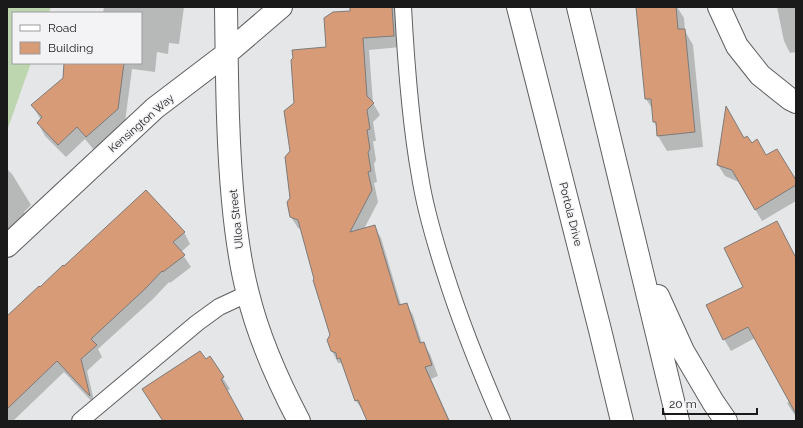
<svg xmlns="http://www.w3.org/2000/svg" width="803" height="428" font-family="Raleway,sans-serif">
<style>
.green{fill:#bdd6b0}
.shadow{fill:#0003}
.building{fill:#d89b77;stroke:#7d7b7a}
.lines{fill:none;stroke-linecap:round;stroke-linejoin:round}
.service-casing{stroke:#5f5f61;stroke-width:18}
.minor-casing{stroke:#5f5f61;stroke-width:24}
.tertiary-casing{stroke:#5f5f61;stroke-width:24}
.primary-casing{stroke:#5f5f61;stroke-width:24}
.service{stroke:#fff;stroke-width:16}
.minor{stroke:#fff;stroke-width:22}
.tertiary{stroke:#fff;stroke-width:22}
.primary{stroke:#fff;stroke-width:22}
.labels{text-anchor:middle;stroke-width:3;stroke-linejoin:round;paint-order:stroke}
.street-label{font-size:11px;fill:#1a1a1b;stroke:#f3f3f5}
</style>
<rect width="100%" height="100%" fill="#e5e6e7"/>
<path class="green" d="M7,7H51L49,13H13V63H31L8,128L7,127Z"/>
<path class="shadow" d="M104,7H184L179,44L169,43L168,54L157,52L155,72L132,69L125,122L94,150L85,139L66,157L45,136L38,123L41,120L32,105L64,78L65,63H141V13H103Z
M351,7H398L400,47L369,50L373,103L380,115L373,122L376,141H373L376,160L374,164L377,182L374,183L378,202L364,229L374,226L381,238L401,305L406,304L413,315L422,343H423L430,354L438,376L431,379L450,421H367L364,412L356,401L345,369L341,363H338L332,351L331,335L302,230L298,228L291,217V152L295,104L351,12Z
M646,7H677L684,18L685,31L693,45L703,147L667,151L658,136L657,127L654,122L653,110L646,99Z
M777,7H796V52L790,53L784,41Z
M744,139L752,144L796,182V201L762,221L739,182L725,176L718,165Z
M7,169L12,174L31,205L24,212L30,222L7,239Z
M777,222L796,259V417L787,403L790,401L755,338L731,351L724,339L745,287Z
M184,232L190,244L181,252L191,267L170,283L169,282L153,299L98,349L102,357L87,371L95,405L64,372L13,421H7V317L40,288Z
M210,358L230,389L227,391L243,421H163L206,361Z"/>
<path class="building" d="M350,7H392L394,36L363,38L367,96L374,103L367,110L370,129L367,130L370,149L368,152L371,171L368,172L372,190L350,232L375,225L399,305L407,303L420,343L424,342L432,365L425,367L449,421H367L358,400L355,401L340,358L337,359L336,353L331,351L327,340L330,335L313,280L314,279L298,220L290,217L287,202L290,198L285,157L290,151L284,111L294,103L291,60L293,58L292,50L326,47L324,18L333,12L350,11Z
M636,7H676L678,29H685L695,132L657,136L656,122H653L651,99H645Z
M64,63H124L118,109L86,137L77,127L58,145L37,123L42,117L31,105L63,78Z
M726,106L744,138L747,136L752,143L757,139L766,155L777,149L796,180V185L755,210L732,170L717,165Z
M146,190L185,232L173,242L185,255L163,272L162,271L146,288L91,339L97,345L81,359L90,396L57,361L7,409V316L39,286L40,287L63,265L64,266Z
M777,221L796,258V414L748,327L723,340L706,305L743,287L724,248Z
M200,351L206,359L210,356L224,377L221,379L244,421H163L142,389Z"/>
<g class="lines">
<defs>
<path id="service" d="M403,7C406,63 410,121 420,176C425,209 435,242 445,273C461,324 481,373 502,421
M80,421L197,323L219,307L247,294"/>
<path id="minor" d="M226,7C227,72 227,137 233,201C236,233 240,264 248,294C259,339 278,381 299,421
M7,246L155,108L226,54L281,7"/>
<path id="tertiary" d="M719,7L737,46L760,75L790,99L796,102"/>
<path id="primary" d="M518,7L600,330L622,421
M578,7L678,421
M658,296L683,351L713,402L726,421"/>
</defs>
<use href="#service" class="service-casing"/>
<use href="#minor" class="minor-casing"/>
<use href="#tertiary" class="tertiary-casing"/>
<use href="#primary" class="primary-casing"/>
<use href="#service" class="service"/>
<use href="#minor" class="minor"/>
<use href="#tertiary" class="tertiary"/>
<use href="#primary" class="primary"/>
</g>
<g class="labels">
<g class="street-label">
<text transform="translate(141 123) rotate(-41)" y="4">Kensington Way</text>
<text transform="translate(571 214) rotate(76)" y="4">Portola Drive</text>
<text transform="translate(236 219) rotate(-96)" y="4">Ulloa Street</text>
</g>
</g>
<rect width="803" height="428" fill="none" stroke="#1a1a1b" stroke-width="16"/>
<rect x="12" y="12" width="130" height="52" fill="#f3f3f5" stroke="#9c9c9e"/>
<rect x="20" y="25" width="20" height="6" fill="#ffffff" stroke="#9c9c9e"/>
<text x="48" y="32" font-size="12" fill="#1a1a1b">Road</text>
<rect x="20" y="42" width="20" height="12" fill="#d89b77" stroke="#9c9c9e"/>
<text x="48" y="52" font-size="12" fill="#1a1a1b">Building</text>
<path d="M663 408v6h94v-6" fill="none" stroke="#1a1a1b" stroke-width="2"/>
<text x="669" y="408" font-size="12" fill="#1a1a1b" stroke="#f3f3f5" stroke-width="3" paint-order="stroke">20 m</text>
</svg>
